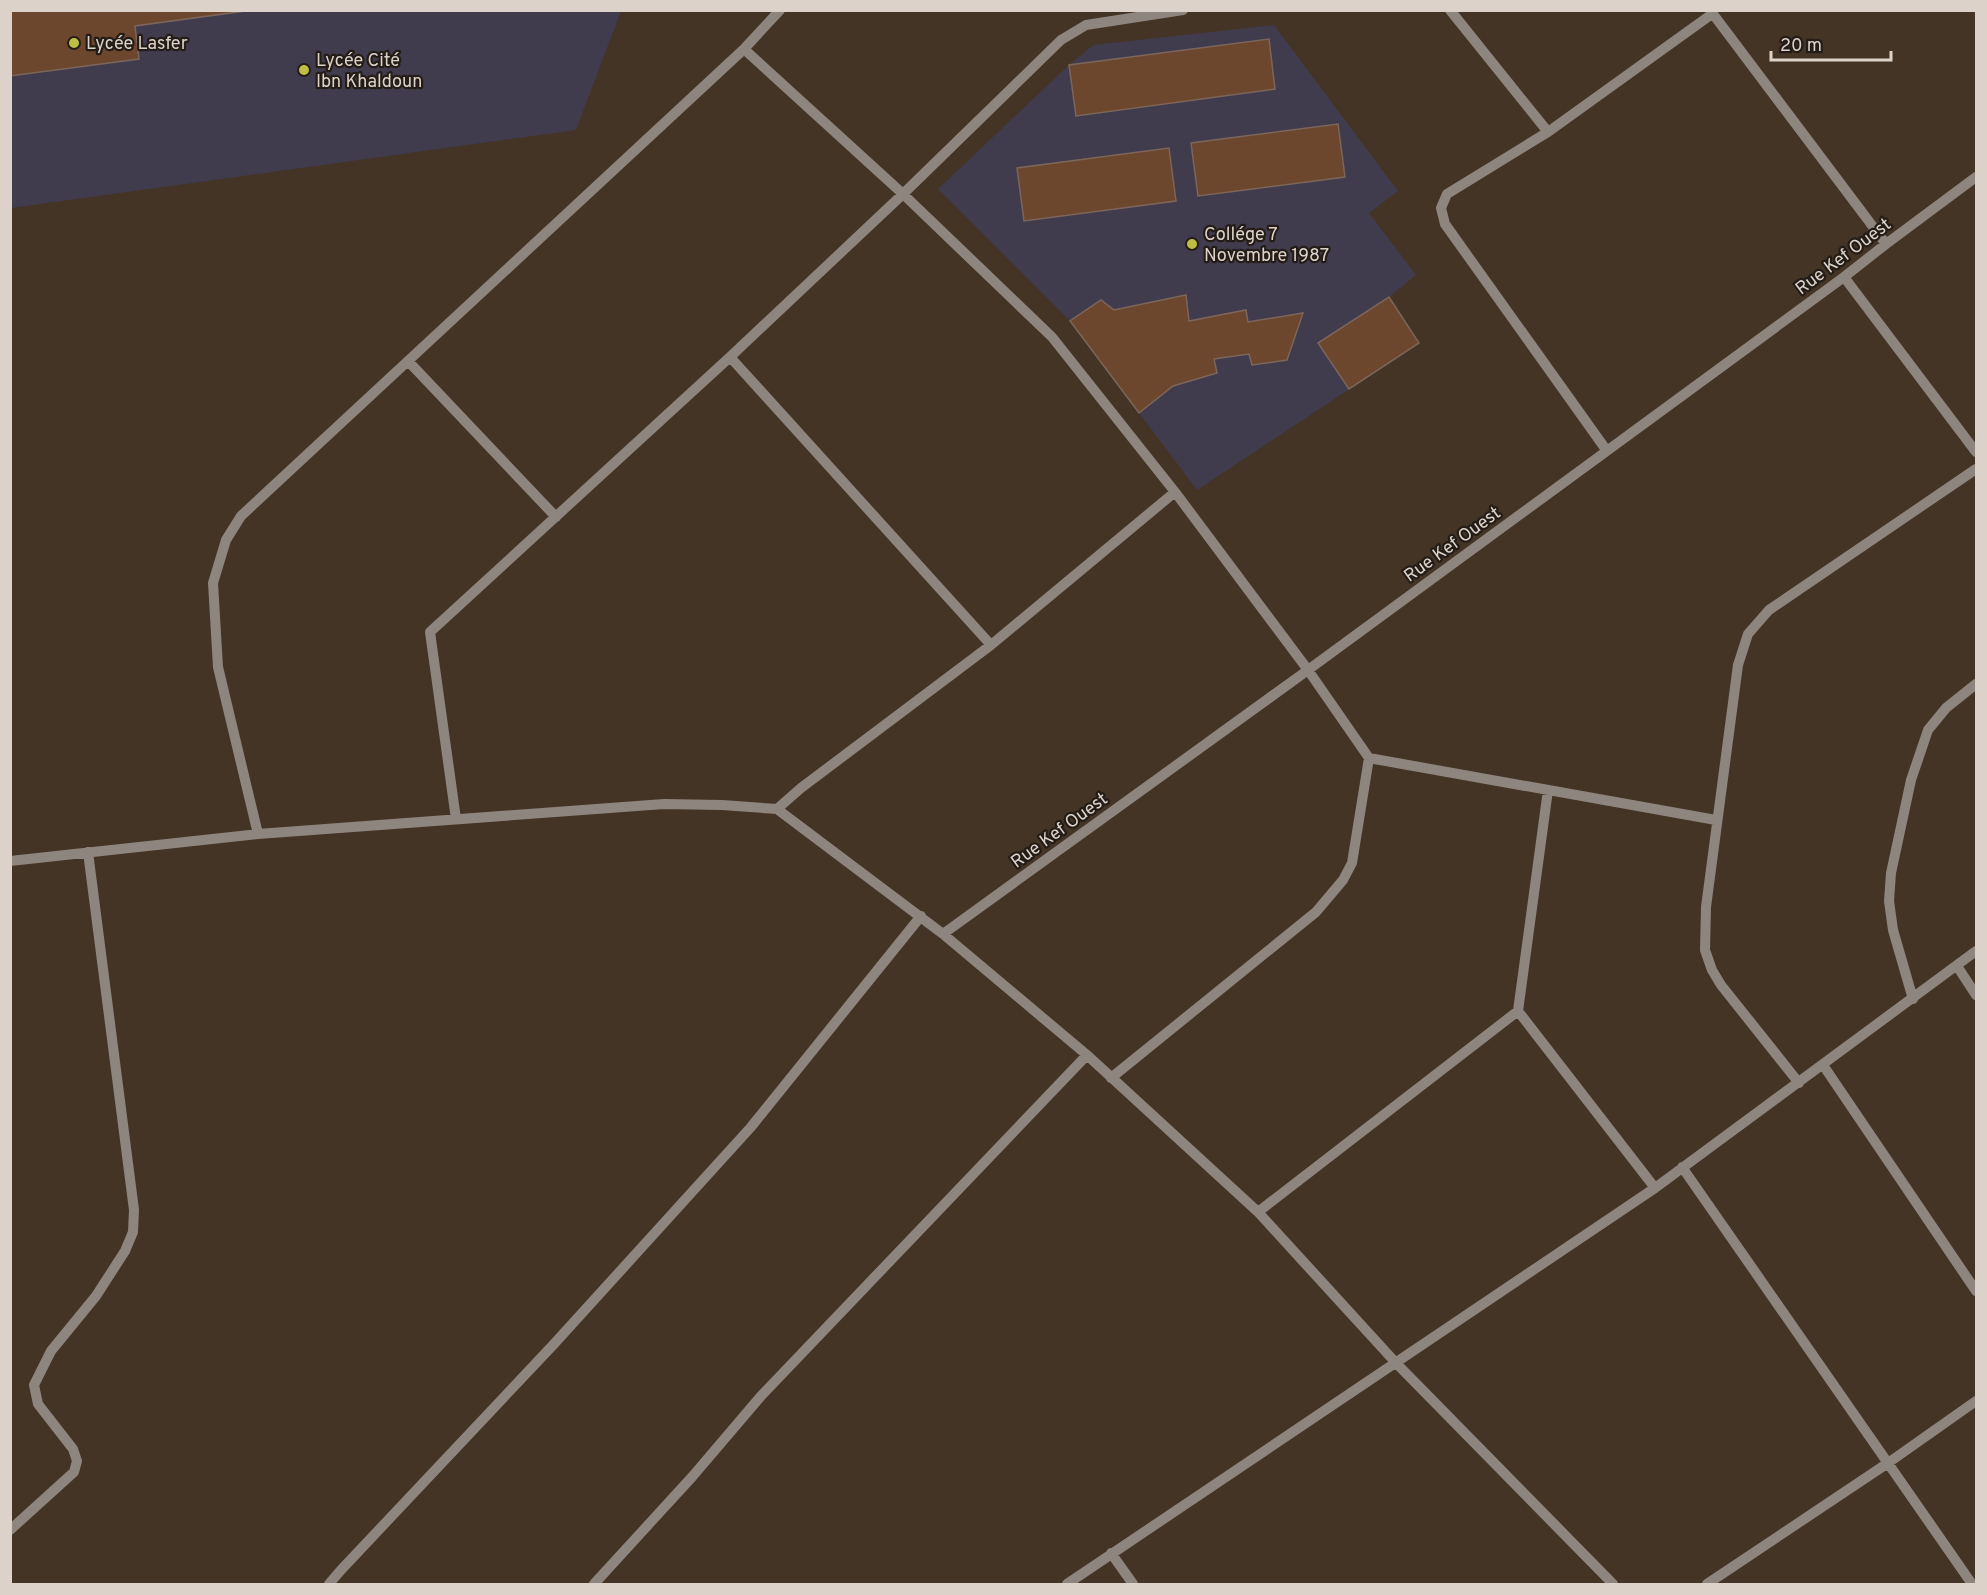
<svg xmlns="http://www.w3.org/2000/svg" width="1987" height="1595" font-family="Overpass,sans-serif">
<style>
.education{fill:#403c4e}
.building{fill:#6d462e;stroke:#7c665a;stroke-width:1.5}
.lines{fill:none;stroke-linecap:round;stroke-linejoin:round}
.minor{stroke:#8f857f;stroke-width:10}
.poi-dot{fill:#bebf42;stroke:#241d17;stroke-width:2}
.labels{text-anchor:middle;stroke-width:4.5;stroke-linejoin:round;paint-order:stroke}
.poi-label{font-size:18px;fill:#dcd2c9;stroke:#241d17;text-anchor:start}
.street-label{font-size:18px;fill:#dcd2c9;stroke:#241d17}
</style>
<rect width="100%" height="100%" fill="#443425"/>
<path class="education" d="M10,11H621L576,130L11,208Z
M1274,25L1398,191L1369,213L1416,275L1389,297L1419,343L1197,490L1070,321L938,189L1069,65L1093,45Z"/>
<path class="building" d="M10,10H245V11L135,26L139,59L10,76Z
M1269,39L1275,89L1076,116L1069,65Z
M1338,124L1345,177L1198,196L1191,143Z
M1169,148L1176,201L1024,221L1017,168Z
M1186,295L1189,321L1246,310L1248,322L1303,313L1287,360L1252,365L1249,354L1214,359L1217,373L1173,386L1139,413L1070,321L1101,300L1114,310Z
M1389,297L1419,343L1349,389L1318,343Z"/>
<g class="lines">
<path class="minor" d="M1450,10L1548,132
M1710,10L1886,244
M744,49L903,194L1052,337L1175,492L1308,670L1369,758L1716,820
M1844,277L1976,452
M730,357L991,645
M408,361L556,517
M1607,451L1445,224L1441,208L1447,194L1548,132L1712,14
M1548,790L1518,1011L1655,1188
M777,809L801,788L991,645L1175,492
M456,819L430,632L730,357L903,194L1061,40L1086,25L1183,10
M258,834L218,667L213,583L226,540L241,516L744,49L780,10
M10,861L258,834L664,804L722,805L777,809L943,934L1087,1055L1258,1212L1396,1363L1613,1584
M943,934L1308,670L1844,277L1886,244L1976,177
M1957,966L1976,995
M1913,999L1893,930L1889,901L1891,873L1911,780L1928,730L1946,708L1976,684
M1823,1065L1976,1291
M1111,1078L1316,912L1343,880L1352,863L1369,758
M1799,1083L1721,985L1712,970L1705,950L1706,907L1738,665L1748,634L1769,610L1976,469
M1682,1167L1972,1584
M1258,1212L1518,1011
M10,1530L74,1472L77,1461L73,1449L38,1404L34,1385L51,1351L96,1296L125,1251L133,1232L134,1210L88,852
M1111,1553L1133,1584
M329,1584L341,1570L554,1344L751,1127L921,916
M594,1584L692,1477L761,1396L1087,1055
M1067,1584L1655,1188L1976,951
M1707,1584L1888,1463L1976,1401"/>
</g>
<g class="poi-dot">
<circle cx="74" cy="43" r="6"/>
<circle cx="304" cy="70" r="6"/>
<circle cx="1192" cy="244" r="6"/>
</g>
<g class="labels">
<g class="poi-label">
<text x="86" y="49">Lycée Lasfer</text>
<text x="316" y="66">Lycée Cité<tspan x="316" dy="21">Ibn Khaldoun</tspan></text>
<text x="1204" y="240">Collége 7<tspan x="1204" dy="21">Novembre 1987</tspan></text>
</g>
<g class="street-label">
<text transform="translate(1843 256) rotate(-37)" y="6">Rue Kef Ouest</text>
<text transform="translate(1452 544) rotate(-36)" y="6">Rue Kef Ouest</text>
<text transform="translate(1059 830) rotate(-36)" y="6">Rue Kef Ouest</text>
</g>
</g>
<rect width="1987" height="1595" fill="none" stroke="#dcd2c9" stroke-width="24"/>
<path d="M1771 51v9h120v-9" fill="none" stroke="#dcd2c9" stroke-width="3"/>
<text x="1780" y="51" font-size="18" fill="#dcd2c9" stroke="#241d17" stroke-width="4.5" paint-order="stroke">20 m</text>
</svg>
